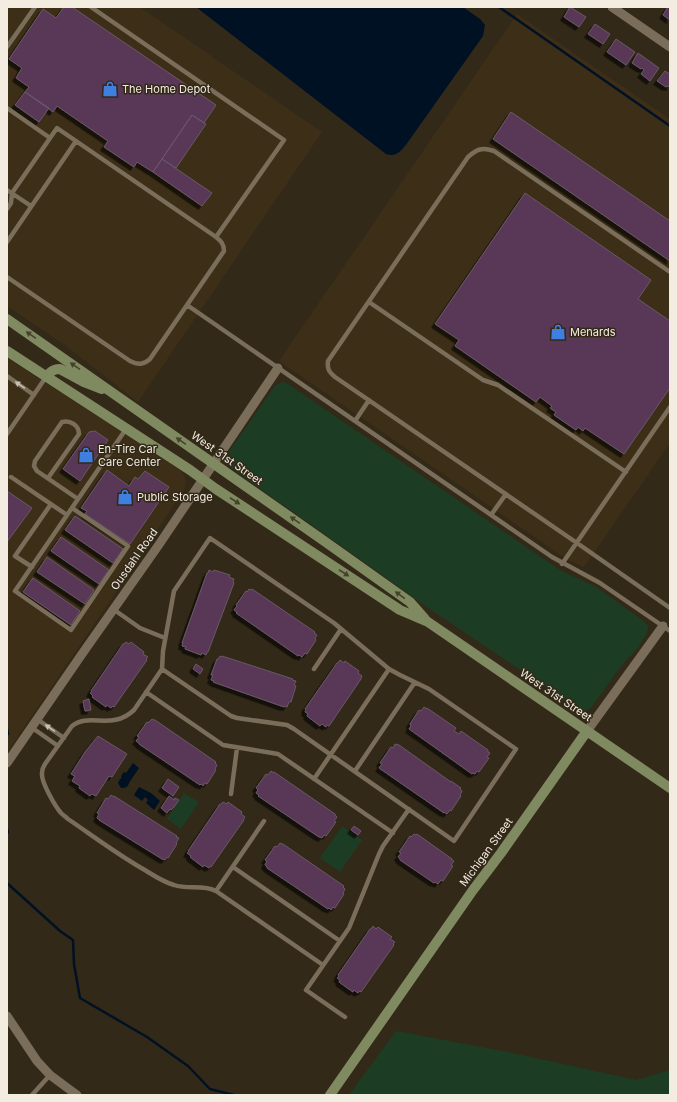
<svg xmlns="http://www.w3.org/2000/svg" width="677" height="1102" font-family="Inter,sans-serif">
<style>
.built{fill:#3d2f17}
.green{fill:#1c3d24}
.water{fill:#001124}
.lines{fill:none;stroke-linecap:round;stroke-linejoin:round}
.stream{stroke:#001124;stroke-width:2.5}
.building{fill:#583856;stroke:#695867;filter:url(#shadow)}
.lane{stroke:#7a6e5b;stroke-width:4.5}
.street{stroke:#7a6e5b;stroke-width:9}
.secondary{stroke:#808a61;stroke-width:10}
.oneway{fill:#46412a}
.oneway2{fill:#c9c0b2}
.labels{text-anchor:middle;stroke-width:3;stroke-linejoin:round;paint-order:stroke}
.poi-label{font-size:11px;fill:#f3ece1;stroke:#332918;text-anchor:start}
.street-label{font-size:11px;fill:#f3ece1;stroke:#332918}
</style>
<defs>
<filter id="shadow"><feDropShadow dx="-3.5" dy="3.5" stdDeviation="0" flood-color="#0009"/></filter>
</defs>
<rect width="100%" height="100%" fill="#332918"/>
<path class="built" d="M7,7H140L322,132L138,402L66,346L7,306Z
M517,14L670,119V443L584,567L570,561L552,549L279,361Z
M7,358L136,441L181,471L184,475L186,482L184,490L102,613L7,752Z"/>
<path class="green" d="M283,382L288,384L551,564L562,571L596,587L645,622L648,627L647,633L636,650L621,666L590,709L584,711L578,709L421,603L381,574L231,468C228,461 227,457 230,450L275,386L278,384Z
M184,793L199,802L181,829L167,819Z
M342,826L362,840L340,872L320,858Z
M396,1031L508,1052L636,1080L670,1070V1095H349Z"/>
<path class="water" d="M196,7H463L480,19L485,25L483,36L408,142C402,150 396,158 386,154Z
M133,763L139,768L129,783C128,787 126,788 121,788L118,783L120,779L122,778L121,776L124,772L126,773Z
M139,787L151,793L160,801L154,810L146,803L148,800L145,797L142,801L134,795Z"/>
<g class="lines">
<path class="stream" d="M499,7L670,126
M7,729L8,734
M7,829L8,832L7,833
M7,883L60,931L73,940L74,964L80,998L147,1037L188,1066L210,1089L234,1095"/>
</g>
<path class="building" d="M64,7H72L216,105L204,123L192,115L153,172L137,162L134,167L104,147L108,141L57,106L53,112L25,92L29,87L16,78L22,68L9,59L43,9L56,18Z
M570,7L586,17L579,27L564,17Z
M668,7H670V20L663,15Z
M595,24L610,34L603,44L588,34Z
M616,39L635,52L626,65L607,52Z
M638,53L659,68L650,81L641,74L644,70L642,68L641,69L632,63Z
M665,71L670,74V87L667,86L666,87L657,81Z
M25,92L49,108L39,122L15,105Z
M511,112L670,221V261L493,139Z
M192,115L206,124L176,168L162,159Z
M162,159L212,193L202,206L153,172Z
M525,193L651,280L638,299L670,321V388L624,454L585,428L583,431L578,427L576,430L554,415L556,412L550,408L552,406L540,397L536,402L455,346L459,340L435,324Z
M95,431L108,440L80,481L63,469L89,432Z
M107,470L129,486L135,477L138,479L145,471L169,487L130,544L85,514L87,511L81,508Z
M7,491L32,508L7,542Z
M75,516L123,549L113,563L65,530Z
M61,537L109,570L99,584L51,551Z
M47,557L94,590L85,604L37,572Z
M209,570L213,572L214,570L230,575L229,577L234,579L233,582L234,583L208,652H207L206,655L202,653L201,655L185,649L186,647L182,646L183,643H182L207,573H208Z
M33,578L80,611L71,625L23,592Z
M249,589L252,590V589L315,632L314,633L317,635L315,638L316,640L307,654L305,653L302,657L299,655L298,656L236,613L237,612L234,610L237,606L236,605L246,591L247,592Z
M126,642L129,644L131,642L144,652L143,654L148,657L146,659L147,660L114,707L113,706L111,708L107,705L106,707L92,697L93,696L90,693L92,691H91L123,644H124Z
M220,656L222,657V656L293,679L292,680L296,681L294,685L296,686L291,702H289L287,707L284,706V707L213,682L214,681L211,680L213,675H211L217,659H218Z
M340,660L344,663L345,661L359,671L358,673L362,676L361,678V679L329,726L327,725L326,727L322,724L320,726L307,716L308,714L305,712L306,710L305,709L337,663H338Z
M196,664L203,669L200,674L193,669Z
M89,699L91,710L85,711L83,701Z
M424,707L427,709V708L456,728L454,731L459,734L461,731L488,750V752L490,753L487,757L489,758L479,772L477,771L475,774L473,773L472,774L409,729L411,726L410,724L419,710L421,711Z
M152,719L154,720H155L216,762L215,763L217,765L215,769L216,770L207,784L205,783L203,786L201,784L200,785L139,744V743L136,741L139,737L137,736L147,722L148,723Z
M98,736L127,754L112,777L109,776L96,796L92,794L90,796L79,788L80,786L72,781L75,776L71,774L85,752Z
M395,744L399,745L451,782V781L461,788L460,789L462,791L460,795L461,796L451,811L450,810L447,814L444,812V813L379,768L382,764L380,763L391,747L393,748Z
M271,771L274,773V772L335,814V815L337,817L334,821L336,822L326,836L324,835L322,838L320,837H319L258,796L259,795L256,793L258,790L256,788L266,774L268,775Z
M168,779L179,787L173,796L162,788Z
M111,795L114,797V796L177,836L176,837L179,838L176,843L177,844L168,858L167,857L165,860L162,859L99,820H100L97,818L99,814L97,813L106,798L108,799Z
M169,796L174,800L175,798L179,800L174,807L171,810L170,809L167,813L161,808Z
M223,802L227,804L228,802L242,812L241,814L245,817L243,820H244L211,867L210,866L209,868L204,865L203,867L190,857L191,856L187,853L189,851H188L220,804H221Z
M354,826L361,831L358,835L351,830Z
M414,834L416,835L417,834L452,859H451L454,861L451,865L453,866L443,881L441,880L438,884L435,882L434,883L400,860V859L398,857L401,853L399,852L410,836L411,837Z
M280,843L282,844H283L344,886L343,887L345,889L343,893L344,894L335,908L333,907L331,910L329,908L328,909L267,868V867L265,865L267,861L265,860L275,846L277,847Z
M373,926L376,929L378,927L392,937L390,939L395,942L393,944L394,945L361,992L360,991L358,993L354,990L353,992L339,982L340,980L337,978L339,976L338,975L370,929H371Z"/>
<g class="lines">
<path class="lane" d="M91,7L284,140L216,237
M7,47L35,7
M7,108L50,138
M7,190L31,206
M7,209L11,203L12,193L57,128L216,237C221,241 224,244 224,251L150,359C143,365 138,365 130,361L7,277
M7,242L76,141
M670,272L494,151C482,147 477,149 468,157L328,361C327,369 329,372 335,377L577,543L670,608
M369,302L483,380L498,385L626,472
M187,305L552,557L600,583L670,631
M7,376L34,395
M355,421L369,400
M7,434L46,377
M11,477L67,515
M48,478L79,434C79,425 70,420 62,422L35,461L34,466L37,471L78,499
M72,508L128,546L71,630L15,591C52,537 89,483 126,429
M491,515L506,494
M562,564L670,407
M32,567L15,556L51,504
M113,609L140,628L165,638
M162,669L231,716L237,718L287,725L294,729L454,841L516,749L429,689L400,675L389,669L334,623L210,538L174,591L163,651L162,669L134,710C112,731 89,712 72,726L45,764C43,767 42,770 42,773C41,782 55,806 61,813C63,815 66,817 68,819C93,836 117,854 143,869C153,875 163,882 174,885C188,890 203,884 216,891L323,965
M314,669L341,629
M146,692L223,745L278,754L393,833
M37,719L64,738
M31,727L58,746
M355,771L415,682
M314,779L389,669
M231,794L237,748
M233,867L340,941
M216,891L264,821
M345,1017L306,990L349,928L379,854L383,846L409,809
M32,1095L50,1075"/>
<path class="street" d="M612,7L670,47
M587,731L663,626
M7,763L82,654L158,546L278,368
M7,1016L37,1061L50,1075L77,1095"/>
<path class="secondary" d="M7,319L327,543L410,602L425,619
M7,351L190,470L216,489L400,610L428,622L670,788
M46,377C50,372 53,369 60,369L84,382L102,389
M330,1095L473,890L501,853L587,731"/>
</g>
<defs><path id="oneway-solid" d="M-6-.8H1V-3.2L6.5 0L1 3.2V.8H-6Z"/></defs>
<g class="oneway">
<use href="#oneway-solid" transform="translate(31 335) rotate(-146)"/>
<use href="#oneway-solid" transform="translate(75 366) rotate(-145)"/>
<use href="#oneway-solid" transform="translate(181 441) rotate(-145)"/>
<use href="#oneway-solid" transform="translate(235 501) rotate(33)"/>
<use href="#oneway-solid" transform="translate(295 520) rotate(-145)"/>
<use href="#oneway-solid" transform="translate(344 573) rotate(33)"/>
<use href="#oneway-solid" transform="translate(400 595) rotate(-144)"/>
</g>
<g class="oneway2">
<use href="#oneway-solid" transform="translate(20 385) rotate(-145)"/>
<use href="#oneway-solid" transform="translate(50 728) rotate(-145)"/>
</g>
<defs>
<symbol id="shop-bare" viewBox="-9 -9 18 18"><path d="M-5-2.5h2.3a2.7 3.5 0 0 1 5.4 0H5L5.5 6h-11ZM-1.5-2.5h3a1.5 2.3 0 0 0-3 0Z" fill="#3f7fe0" stroke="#332918" stroke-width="2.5" paint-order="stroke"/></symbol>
</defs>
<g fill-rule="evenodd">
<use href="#shop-bare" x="99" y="78" width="22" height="22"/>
<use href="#shop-bare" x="547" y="321" width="22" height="22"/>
<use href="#shop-bare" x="75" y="444" width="22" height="22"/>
<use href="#shop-bare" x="114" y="486" width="22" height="22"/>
</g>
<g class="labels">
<g class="poi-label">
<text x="122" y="93">The Home Depot</text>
<text x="570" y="336">Menards</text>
<text x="98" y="453">En-Tire Car<tspan x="98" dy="13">Care Center</tspan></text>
<text x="137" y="501">Public Storage</text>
</g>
<g class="street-label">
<text transform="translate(227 458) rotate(35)" y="4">West 31st Street</text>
<text transform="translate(134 559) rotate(-55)" y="4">Ousdahl Road</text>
<text transform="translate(556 695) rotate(34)" y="4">West 31st Street</text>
<text transform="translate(486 852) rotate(-54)" y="4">Michigan Street</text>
</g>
</g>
<rect width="677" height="1102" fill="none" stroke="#f3ece1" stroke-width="16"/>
</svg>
